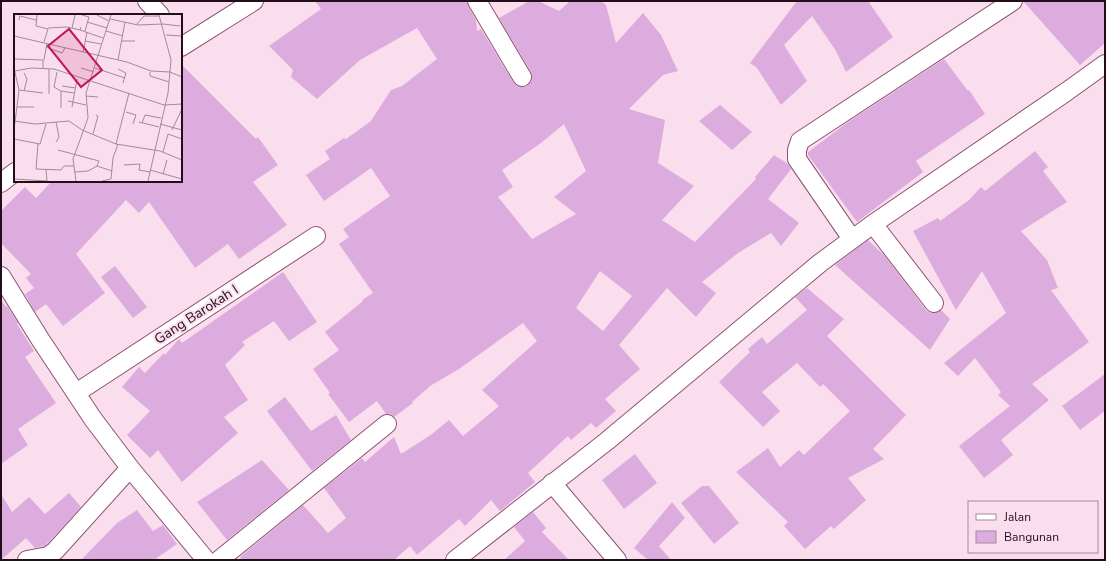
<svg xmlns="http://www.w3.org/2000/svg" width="1106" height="561" font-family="'Nunito Sans',sans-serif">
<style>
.building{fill:#ddacdf;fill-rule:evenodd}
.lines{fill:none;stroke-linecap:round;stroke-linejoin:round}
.street-casing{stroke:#8d5274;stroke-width:20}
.street{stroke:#fff;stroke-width:18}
.labels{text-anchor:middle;stroke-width:4;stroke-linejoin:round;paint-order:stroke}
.street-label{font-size:14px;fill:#240d1a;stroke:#fadeed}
.inset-road{fill:none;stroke:#a48a99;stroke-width:1}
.view{fill:#c2185b;fill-opacity:0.15;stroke:#c2185b;stroke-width:2}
.inset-edge{fill:none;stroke:#240d1a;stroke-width:2}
</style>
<rect width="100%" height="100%" fill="#fadeed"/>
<path class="building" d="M315,1H467L468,6L476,20L477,31L481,29L513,82L517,86L522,87L527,86L531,82L532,77L531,72L499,18L529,1H538L559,11L570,1H601L606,5L616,43L643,13L661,35L678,71L663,75L629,109L665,120L658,163L694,186L662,220L695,242L756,179L755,177L774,155L788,164L791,169L768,199L799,223L781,246L771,233L738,253L702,282L716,293L696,317L667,288L619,345L640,369L605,399L616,411L596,428L591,423L571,440L568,436L528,473L535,482L500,511L491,500L465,526L459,519L417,555L410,546L394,560H242L240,557L303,505L328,533L346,518L324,488L362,458L365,462L394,437L401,454L432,434L449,420L463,436L499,406L482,390L537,341L523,323L459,369L430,386L412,402L413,403L394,417L390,414H386L377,401L349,422L328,394L330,393L313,369L339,350L325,332L363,301L362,300L373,293L339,244L349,237L343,229L390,196L371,168L324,201L306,175L330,159L325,151L344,138L346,139L371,121L391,90L402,86L437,59L417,28L360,60L317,99L291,77L293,70L269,46L321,9ZM564,124L586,171L554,197L576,214L532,239L498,197L513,187L502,170L541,143ZM600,271L632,296L603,331L576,308Z
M797,1H868L893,37L846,72L836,51L812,16L784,45L807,81L781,105L757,68L750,63Z
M1023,1H1105V43L1080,65Z
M944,59L968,91L969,90L985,114L916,161L923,172L857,222L808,155V152L848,122Z
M181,64L256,139L258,137L278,165L253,182L287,225L239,259L228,244L195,268L149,202L139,213L126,200L76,254L105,293L63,326L46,304L35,312L25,294L34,288L26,278L31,274L1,243V211L25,187L36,198L52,181H181Z
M720,105L752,132L732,150L699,121Z
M1035,151L1048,167L1043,171L1067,202L1021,231L1047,260L1058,288L1051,290L1089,342L1032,384L1049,400L1001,440L1013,455L984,478L959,446L1010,406L998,395L1001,392L975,358L958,376L944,363L1006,313L982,271L956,310L913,231L938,218L940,221L969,200L981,187L985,191Z
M868,240L884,255L926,310L930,313H935L941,310L950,319L930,350L835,265Z
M115,266L147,307L133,318L101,277Z
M283,272L317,322L289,341L274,321L242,342L245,345L225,365L248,400L224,417L238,433L182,482L158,450L150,458L127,435L150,411L122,387L139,367L145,373L164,353L165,355L179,339L182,343Z
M807,288L844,319L827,336L906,415L873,449L884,459L848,478L866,500L834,529L831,526L805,549L784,526L788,522L736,472L768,448L780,467L799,450L804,455L850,411L823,384L820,387L797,363L762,392L780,411L763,427L719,382L750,352L748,349L762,337L767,344L807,310L795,297Z
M1,300L6,307L7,306L18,323L17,324L34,351L25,357L56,403L18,429L28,445L1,464Z
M1105,374V411L1080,430L1062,406Z
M285,397L311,431L336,415L351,440L312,471L267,411Z
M635,454L657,483L624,509L602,480Z
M262,460L289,490L227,540L197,502Z
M702,486H709L739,523L714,544L681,503Z
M69,493L81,507L49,542L44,546L35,548L26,538L1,560V494L12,512L29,497L45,514Z
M672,502L685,518L659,546L671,560H648L634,548Z
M137,510L153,531L163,525L177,544L154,560H81L117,523Z
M533,512L546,528L542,532L569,560H504L525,541L514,527Z"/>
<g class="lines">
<defs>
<path id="street" d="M147,1L160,15
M477,1L522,77
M181,47L254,1
M1,183L15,172
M873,224L934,303
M852,239L797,159V150L800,141L1013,1
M1,276L40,339L93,419L130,468L206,560
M76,393L316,236
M552,483L617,560
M27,560L48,556L55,551L130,468
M219,560L387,424
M455,560L607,441L820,263L873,224L1066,92L1105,64"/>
</defs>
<use href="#street" class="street-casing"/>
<use href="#street" class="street"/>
</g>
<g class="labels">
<g class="street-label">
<text transform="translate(196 314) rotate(-33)" y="5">Gang Barokah I</text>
</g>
</g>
<g transform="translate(14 14)">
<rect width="168" height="168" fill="#fadeed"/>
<path class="inset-road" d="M23,1L22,12L34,15L30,28M68,1L75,3L71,17M83,1L95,7M96,5L124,11L149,10L166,12M5,6L6,2L22,6M73,8L93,14M122,11L130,2H145M67,13L66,16L89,24M34,14L53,13L66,16M58,14L61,1M92,17L109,22M152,21L168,22M0,22L113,48L137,57L156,58L168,63M71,27L87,30M108,27H121M32,33L48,39L51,34M69,38L73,18M0,45L29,46V54M30,46L33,29M104,46L111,8M0,54L5,76L0,116M67,54L80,58M81,54L111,64M104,55L112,59L109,69M1,57L17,54L40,55L150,91L168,90M43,58L40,73L47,77M136,58V62L155,68M10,59L13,65L10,77M48,72L62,74M5,76L29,79M35,80V55M72,82L84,83M54,87L72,91M3,93H20M58,93L63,65M47,94V77L60,79M112,98L122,101L119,110M0,107L21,110L55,107L68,116L102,130L146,137L168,146M125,108L145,113M128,109L131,101L147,104M146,110L168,116M158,116L168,95M79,120L84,102L82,101M0,125L26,130L32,110M42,128L45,123L42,108M24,130L22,155L47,156L50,152H60M102,130L115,79M44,136L85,147L83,152L74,157L61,158M149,138L154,120L168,125M110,151L126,150L125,156L136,158M83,152L98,157M136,156L168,165M149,160L153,146M0,165L33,167L32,156M62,167L59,145L74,104L72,79L97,1M88,167L97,165L99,144L104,130M134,167L154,79L157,46L145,1"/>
<path class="view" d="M55,15L88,56L67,73L34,32Z"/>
<rect width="168" height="168" class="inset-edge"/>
</g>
<rect width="1106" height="561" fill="none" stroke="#240d1a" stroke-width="4"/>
<rect x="968" y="501" width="130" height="52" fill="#fadeed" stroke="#a48a99"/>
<rect x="976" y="514" width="20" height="6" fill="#ffffff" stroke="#a48a99"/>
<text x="1004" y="521" font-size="12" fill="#240d1a">Jalan</text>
<rect x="976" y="531" width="20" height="12" fill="#ddacdf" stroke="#a48a99"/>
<text x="1004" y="541" font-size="12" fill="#240d1a">Bangunan</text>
</svg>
